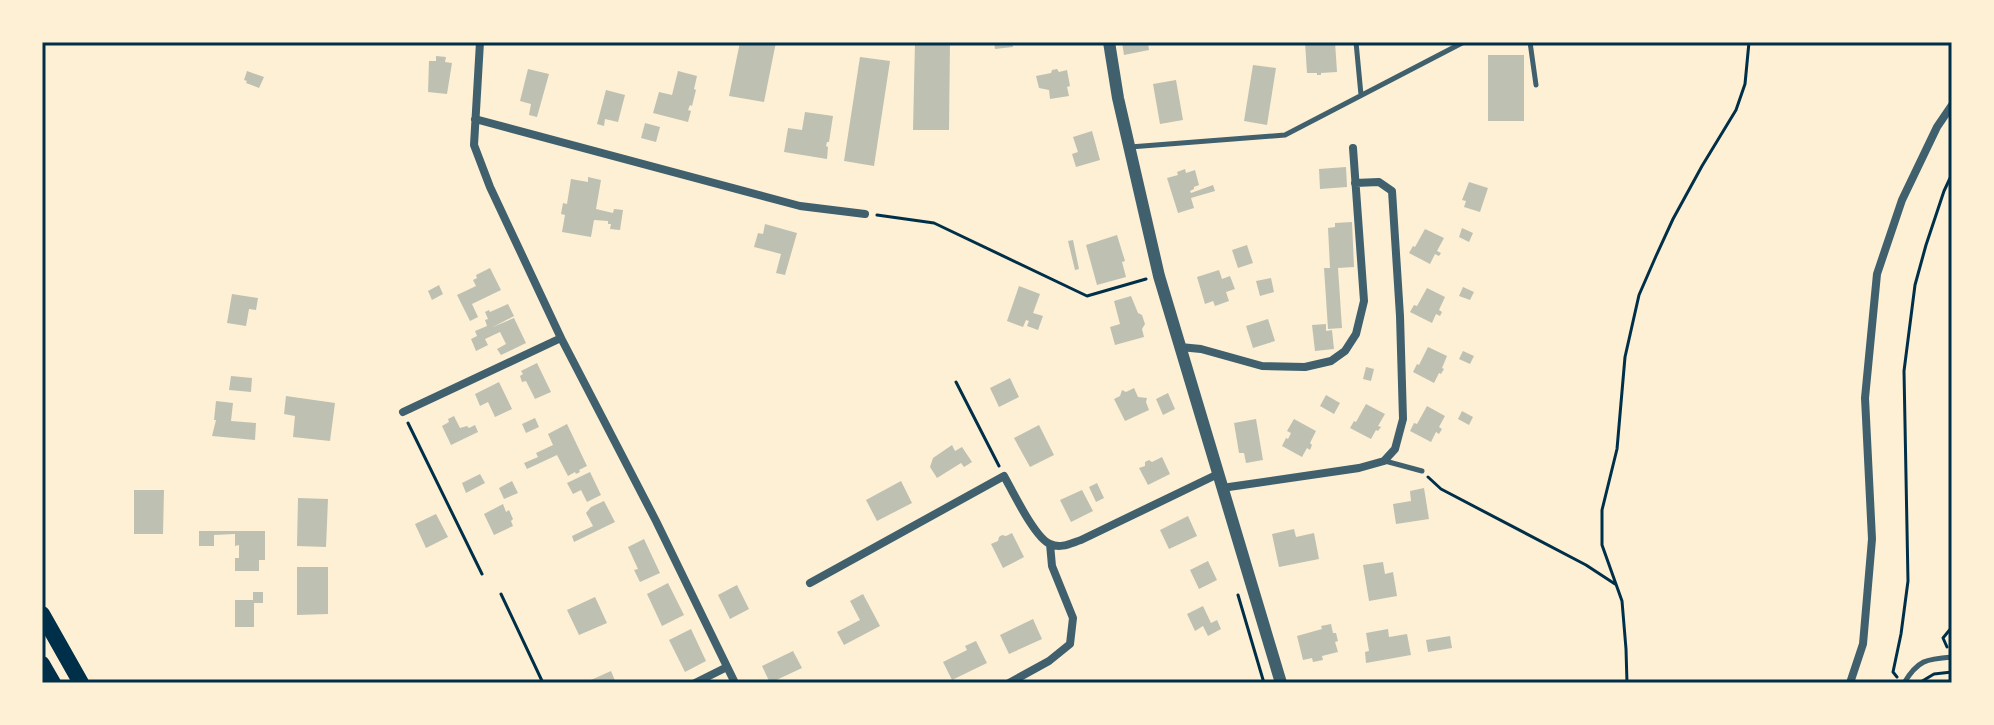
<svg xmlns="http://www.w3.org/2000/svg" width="1994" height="725" font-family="'Golos Text',sans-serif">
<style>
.building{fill:#bec0b2}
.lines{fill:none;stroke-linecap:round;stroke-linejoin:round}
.path{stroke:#003049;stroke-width:3}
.service{stroke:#3f606c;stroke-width:5}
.minor{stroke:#3f606c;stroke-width:8}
.tertiary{stroke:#3f606c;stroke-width:12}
.trunk{stroke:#003049;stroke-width:16}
.neatline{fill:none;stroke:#003049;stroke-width:3}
</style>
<rect width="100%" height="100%" fill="#fdf0d5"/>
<path class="building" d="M740,42H776L764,102L729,96Z
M915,42H950L949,130H913Z
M994,42H1012L1013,47L995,49Z
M1122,42H1146L1148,43L1149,50L1124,55Z
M1305,42H1335L1337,72L1321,73V75H1317V73H1307Z
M1488,55H1524V121H1488Z
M436,56L446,57L445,62L452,63L447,94L428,92L429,61H436Z
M860,57L890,61L874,166L844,161Z
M1253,65L1276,68L1267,125L1244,121Z
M528,69L549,74L537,117L529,115L531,104L520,101Z
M1057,69L1059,72L1067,70L1070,86L1067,87L1069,96L1050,99L1049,90L1039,88L1036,76L1051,73L1052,70Z
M247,71L264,77L259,88L246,83L247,81L244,80Z
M678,71L697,76L694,89L696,90L692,106L690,105L688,110L691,111L688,122L653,113L659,92L672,95Z
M1176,80L1183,120L1160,124L1153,84Z
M606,90L625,95L618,122L605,119L604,126L597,124Z
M805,112L833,116L829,142H827L826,146L828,147L827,159L784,152L788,128L802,130Z
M645,123L660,127L656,142L641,138Z
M1092,131L1100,160L1076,167L1072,154L1078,152L1073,137Z
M1346,167L1347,187L1320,189L1319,169Z
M1185,169L1186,173L1195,170L1199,185L1194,187V189L1190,191L1191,193L1213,185L1215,191L1191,198L1194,208L1178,213L1167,178L1178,175L1177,172Z
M588,177L601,180L596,209L613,213L614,209L623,210L620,230L610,229L611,224H608V221L594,220L591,237L562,232L565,215L561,214L563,203L567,204L571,179L588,182Z
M1469,182L1488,188L1480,212L1464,207L1466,201L1462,200Z
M1352,222L1354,267L1338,268L1342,328L1328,329L1324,268H1330L1328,228L1335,227V223Z
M765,224L797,233L785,275L776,273L781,254L754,247L758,233L763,234Z
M1462,228L1473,233L1469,242L1459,237Z
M1425,229L1444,238L1437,251L1441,253L1439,256L1435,254L1430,264L1409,253L1413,246L1415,247Z
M1117,235L1125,261L1122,262L1126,277L1097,285L1086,245Z
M1073,240L1079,269L1075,270L1068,241Z
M1247,245L1253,263L1238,268L1232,250Z
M490,268L501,290L472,304L478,317L470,321L457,295L476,286L473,280L477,278L476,275Z
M1219,270L1222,279L1230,276L1235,289L1226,292L1229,301L1215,306L1213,301L1205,304L1197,277Z
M1271,278L1274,292L1260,296L1256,281Z
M439,285L443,294L432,300L428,291Z
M1019,286L1040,294L1033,313L1043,316L1038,330L1027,326L1029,321L1026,320L1023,327L1007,321Z
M1463,287L1474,292L1470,300L1459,296Z
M1427,288L1445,297L1439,310L1442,312L1440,316L1436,314L1432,323L1410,312L1414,305L1417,306Z
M232,294L258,298L256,310L249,309L246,326L227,323Z
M1131,296L1138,313L1142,315L1145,324L1142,329L1144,337L1115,345L1110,327L1120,324L1114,301Z
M508,304L514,316L493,327L514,318L526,343L501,355L497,349L506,344L500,332L485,339L488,345L476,351L471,339L477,336L475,331L487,326L485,320L488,319L485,312L489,310L490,312Z
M1268,319L1275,341L1253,348L1246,326Z
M1326,324V331L1332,330L1334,349L1315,351L1312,325Z
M1428,347L1447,356L1442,368L1444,369L1441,374L1439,373L1434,383L1413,372L1417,364L1419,365Z
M1463,351L1474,356L1470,364L1459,359Z
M537,363L551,392L535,399L526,381L522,382L520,376L523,374L521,371Z
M1366,367L1374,369L1371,381L1363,379Z
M231,376L252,378L251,392L229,390Z
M1010,378L1019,397L999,407L990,388Z
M499,382L512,409L495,417L488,402L480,406L475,394Z
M1134,388L1138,397L1147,398L1146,402L1149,410L1125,421L1114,399L1120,396L1122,390L1126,392Z
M1168,393L1175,409L1163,415L1156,399Z
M1326,395L1340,403L1334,414L1320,406Z
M286,396L335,403L330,441L293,437L295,416L284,414Z
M216,401L233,403L231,421L256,423L255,440L212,436L216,420H214Z
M1366,404L1385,414L1378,426L1381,427L1378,431L1376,430L1371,439L1350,428L1354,421L1356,422Z
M1427,406L1445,416L1439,427L1442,429L1439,434L1436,432L1431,442L1410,431L1414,423L1417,424Z
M1462,411L1473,417L1469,425L1458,419Z
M454,416L460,428L467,426L469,428L475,425L478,432L451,445L442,426L449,422L448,419Z
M535,418L539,427L526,433L522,424Z
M1256,419L1263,460L1246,463L1244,453H1239L1234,423Z
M1294,419L1316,431L1310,443L1312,445L1310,450L1307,448L1302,457L1282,446L1286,438L1288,439L1291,433L1287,431Z
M567,424L587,466L579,470L580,472L576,474L575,472L568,476L557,455L527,469L524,463L538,457L536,453L553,445L548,434Z
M1039,425L1054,455L1030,467L1014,438Z
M952,445L955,451L962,447L972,462L964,467L961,463L937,478L930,467L933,458Z
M1162,457L1170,474L1148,485L1139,468L1145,466V462L1149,460L1152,462Z
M590,472L601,495L587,502L581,490L573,494L567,483Z
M480,474L485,483L466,493L462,483Z
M512,481L518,493L504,499L499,488Z
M901,481L912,503L877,521L866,500Z
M1097,483L1104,498L1096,502L1089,487Z
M1424,488L1429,519L1396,524L1393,504L1411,501L1410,491Z
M134,490H164L163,534H134Z
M1082,490L1093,511L1071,522L1060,500Z
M298,498L328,499L326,547L297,546Z
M604,501L615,522L574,542L572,536L593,526L586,513L591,507Z
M503,504L506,512L509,510L513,519L511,521L513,526L494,535L484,514Z
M436,514L448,537L426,548L415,524Z
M1188,516L1197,536L1169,549L1160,530Z
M1294,529L1296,537L1314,533L1319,559L1279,567L1272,534Z
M199,531H265V560H259V571H235V558H239V545L235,546V534L214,535V546H199Z
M1012,533L1024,557L1003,568L991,544L998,541L999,537L1002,535L1006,536Z
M644,539L660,573L640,582L634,570L638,569L628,547Z
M1208,561L1217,580L1199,589L1190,570Z
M1383,562L1385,574L1393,572L1397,596L1369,601L1363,565Z
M297,567H328V614L297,615Z
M668,583L684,615L662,626L647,594Z
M737,585L749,609L730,619L718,595Z
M253,592H263V603H254V627H235V600H253Z
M863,594L880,626L844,645L837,632L860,620L850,601Z
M595,597L607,623L579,635L567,610Z
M1203,606L1211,623L1217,620L1221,629L1208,636L1203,626L1195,631L1187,614Z
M1033,619L1042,639L1009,654L1000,635Z
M1331,624L1333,633H1336L1338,641L1335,642L1338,652L1322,656L1323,660L1313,662L1312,658L1303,660L1297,636L1322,629L1321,626Z
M691,629L706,661L685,672L669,640Z
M1388,629L1389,637L1407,634L1411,655L1366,663L1365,652L1369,651L1366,633Z
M1450,636L1452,648L1428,652L1426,640Z
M976,641L987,663L952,680L943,662L967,650L965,646Z
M793,651L802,668L770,683L762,666Z
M611,671L616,683H592L591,680Z"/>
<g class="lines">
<path class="path" d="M877,215L934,223L1087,296L1146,279
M956,382L999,466
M408,423L482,574
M1428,477L1441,489L1586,565L1615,584
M501,594L543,683
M1238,595L1264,683
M1947,647L1943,638L1952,627
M1897,677L1893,672L1901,634L1908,581L1904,371L1915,285L1926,245L1944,191L1952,174
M1627,683L1626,649L1622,601L1602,545V510L1617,449L1625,357L1639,295L1656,256L1673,219L1702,166L1736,110L1745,84L1749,42
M1919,683L1934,674L1952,672"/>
<path class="service" d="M1356,42L1361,95
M1530,42L1536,85
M1130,147L1285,135L1464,42
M1385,461L1422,471
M1904,683C1918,660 1926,659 1952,657"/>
<path class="minor" d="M480,42L474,145L490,187L561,338L656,521L735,683
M475,119L800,206L865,214
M1180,347L1201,349L1262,366L1305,367L1331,361L1345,351L1356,334L1364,301L1353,148
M403,412L561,338
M1222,488L1359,468L1384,461L1395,449L1403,419L1400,316L1392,191L1379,182L1355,183
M810,583L1004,476C1013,492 1035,538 1050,544C1061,549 1071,543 1081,540L1218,474
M695,683L727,667
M1009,683L1049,661L1070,644L1073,618L1052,566L1050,544
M1850,683L1863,644L1872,539L1865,398L1877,274L1902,200L1937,127L1952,105"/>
<path class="tertiary" d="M1109,42L1118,98L1159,276L1281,683"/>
<path class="trunk" d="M42,614L81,683
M42,664L53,683"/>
</g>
<rect width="1994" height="725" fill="none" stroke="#fdf0d5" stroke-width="88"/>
<rect x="44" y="44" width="1906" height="637" class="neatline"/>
</svg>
